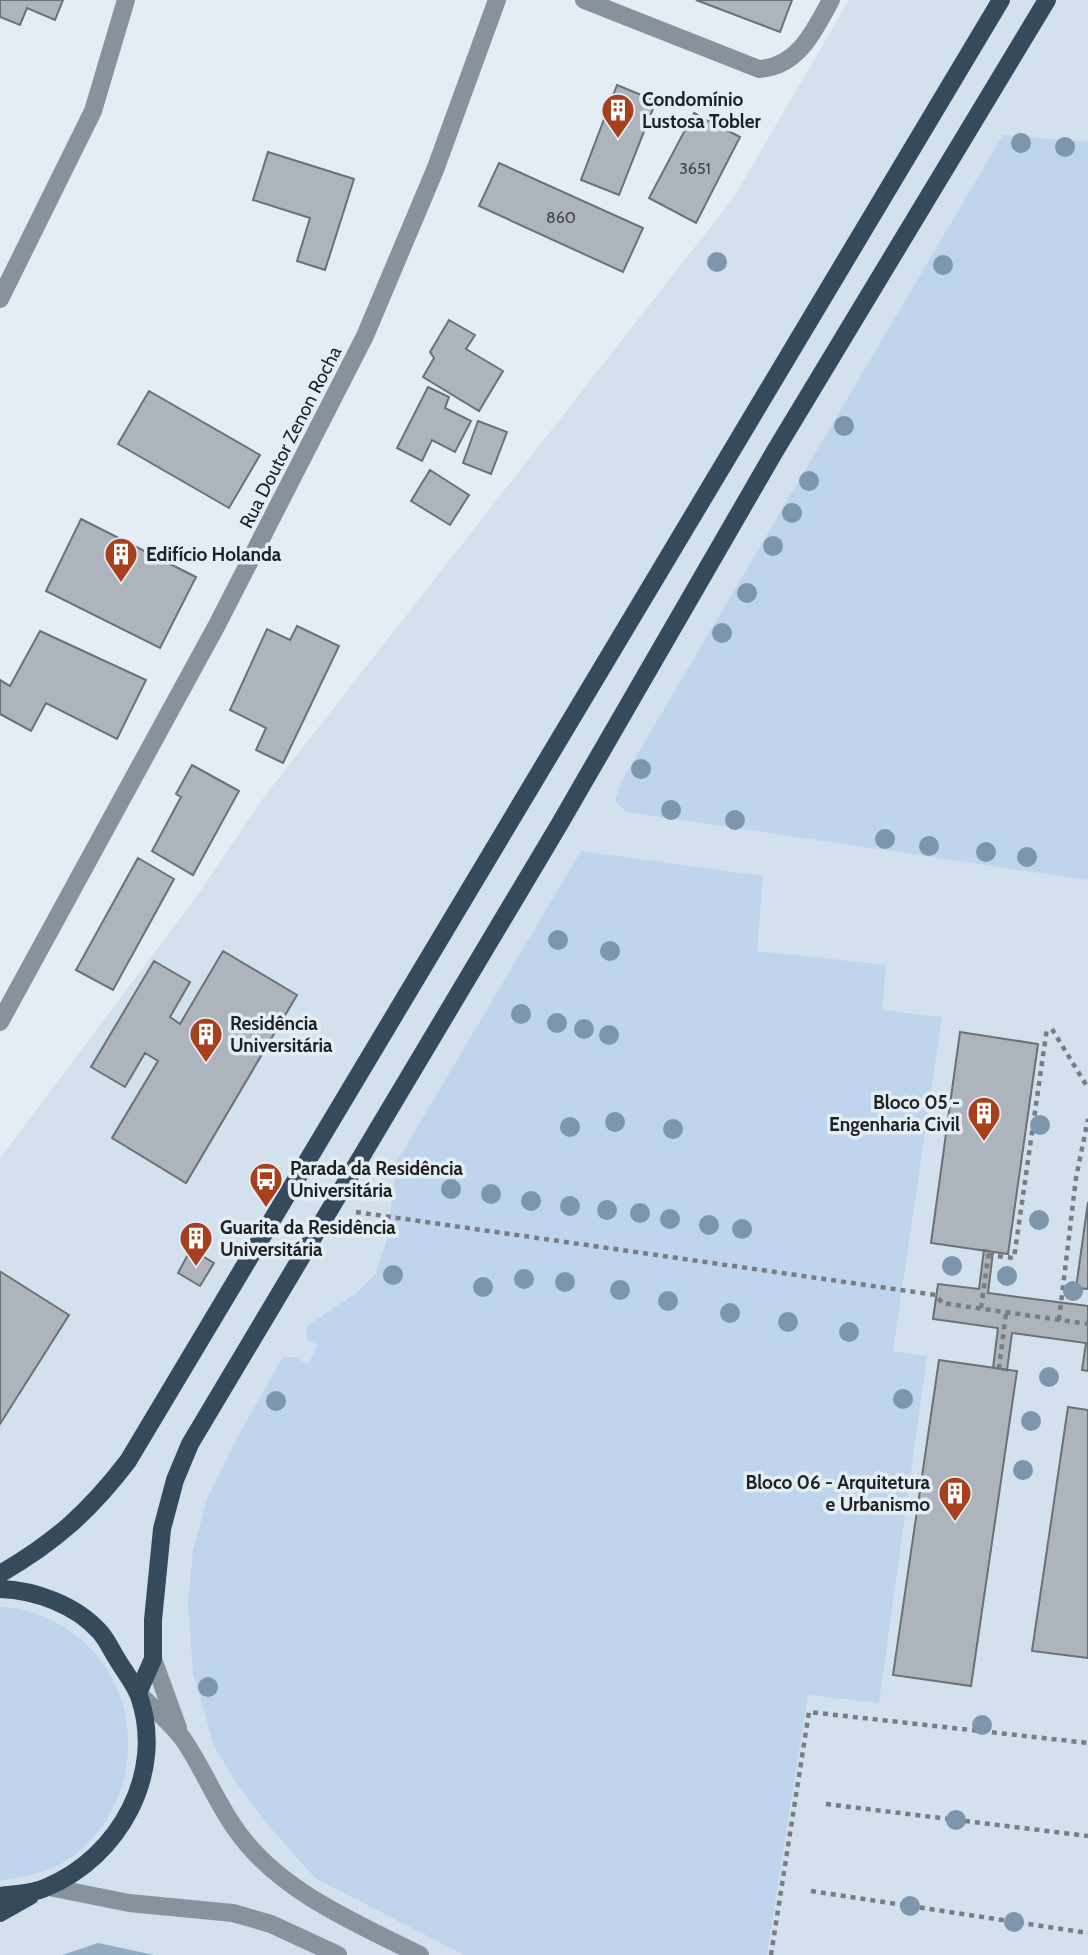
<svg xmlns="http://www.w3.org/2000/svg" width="1088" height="1955" font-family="Cabin,sans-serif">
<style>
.built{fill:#d3e0ed}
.green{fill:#bed5ed}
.forest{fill:#92acc6}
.building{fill:#adb4bb;stroke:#6a7177;stroke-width:2}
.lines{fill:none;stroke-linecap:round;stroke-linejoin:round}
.path{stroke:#787d82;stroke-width:4.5;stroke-dasharray:5 5;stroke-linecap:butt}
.minor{stroke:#87929d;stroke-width:18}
.major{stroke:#364a5d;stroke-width:18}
.tree{fill:#7c96ae}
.labels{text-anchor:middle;stroke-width:7;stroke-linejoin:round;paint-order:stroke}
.number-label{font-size:16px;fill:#42464a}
.poi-label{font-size:19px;font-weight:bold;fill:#1f2224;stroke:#e5edf4;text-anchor:start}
.street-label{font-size:19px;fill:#1f2224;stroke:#e5edf4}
</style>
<rect width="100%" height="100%" fill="#e5edf4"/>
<path class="built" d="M849,0H1088V1955H0V1158L194,900L264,797L734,197Z"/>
<path class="green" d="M1003,135L1088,142V880L626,812L615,801L621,782Z
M581,851L763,876L757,951L886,965L882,1010L942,1017L893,1351L927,1356L879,1703L808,1695L767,1955H464L315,1878L269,1826L235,1781L214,1746L193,1673L188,1603L193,1551L207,1499L237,1438L283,1357H294L308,1364L318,1345L307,1340V1326L358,1292L376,1273L387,1239L396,1163Z
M0,1607C23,1607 46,1616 65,1628C150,1680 148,1807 66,1861C46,1873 23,1877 0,1881Z"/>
<path class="forest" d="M98,1943L154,1955H62Z"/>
<path class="building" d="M0,0H63L55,20L27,8L20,25L0,17Z
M696,0H792L780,32Z
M617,85L656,101L619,195L581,180Z
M694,113L740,137L696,223L649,198Z
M268,152L354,179L325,270L297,261L310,218L253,200Z
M499,163L643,228L623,272L479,206Z
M449,320L475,335L466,349L503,371L479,411L423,377L434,358L430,352Z
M428,387L449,397L445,408L471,421L455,452L432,440L422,461L397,448Z
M149,391L260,455L229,508L118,444Z
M478,421L507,432L491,474L463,463Z
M430,470L469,495L450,525L411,501Z
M81,519L196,577L160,648L46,591Z
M297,626L339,646L283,763L256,750L266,728L230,710L267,629L290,640Z
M40,631L146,680L117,739L46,703L31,731L0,714V680L10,686Z
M192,765L239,791L193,875L152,851L181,797L176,794Z
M138,858L174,879L113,990L76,970Z
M223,951L297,995L186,1183L112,1138L158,1061L145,1053L125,1087L91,1067L154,961L190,982L170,1017L180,1024Z
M960,1032L1038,1044L1008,1254L931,1243Z
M1088,1202V1289L1076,1288Z
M191,1249L214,1263L200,1286L178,1273Z
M984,1250L993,1252L988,1293L1088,1306V1371L1082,1370L1086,1343L1012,1333L1007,1370L993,1368L998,1328L933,1319L938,1284L979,1289Z
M1,1272L69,1315L0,1424V1274Z
M939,1360L1017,1371L971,1686L893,1675Z
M1068,1407L1088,1410V1658L1032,1651Z"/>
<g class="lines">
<path class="path" d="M1052,1029L1088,1088
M356,1212L936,1295L942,1303L1088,1324
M988,1255L1014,1258L1047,1028
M981,1308L989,1251
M1059,1320L1076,1178L1088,1119
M999,1369L1006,1313
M826,1804L1088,1836
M811,1891L1088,1933
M771,1955L809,1712L1088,1743"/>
<path class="minor" d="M584,0L759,69C798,67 814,31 831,0
M0,299L93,111L126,0
M0,1022L217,625L365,336L435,170L497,0
M153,1659L178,1728
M138,1693C153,1708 170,1722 183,1739C203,1768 216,1802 237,1831C279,1891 356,1923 420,1955
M49,1887L129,1903L233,1913L271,1924L338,1955"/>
<path class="major" d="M0,1574C55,1542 89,1512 128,1461L1001,0
M0,1589C35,1590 76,1605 100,1632C107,1640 112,1651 117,1659C124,1671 134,1683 139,1696C166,1773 119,1857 47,1887C33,1894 15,1894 0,1896
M138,1693L153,1659V1620L162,1529L175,1480L190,1444L559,825L775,451L1047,0
M0,1913L30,1896"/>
</g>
<g class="tree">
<circle cx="1021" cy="143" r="10"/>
<circle cx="1065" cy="147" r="10"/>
<circle cx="717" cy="262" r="10"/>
<circle cx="943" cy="265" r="10"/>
<circle cx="844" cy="426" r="10"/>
<circle cx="809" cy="481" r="10"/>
<circle cx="792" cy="513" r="10"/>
<circle cx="773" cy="546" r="10"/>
<circle cx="747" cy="593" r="10"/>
<circle cx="722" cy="633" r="10"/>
<circle cx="641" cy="769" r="10"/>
<circle cx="671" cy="810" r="10"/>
<circle cx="735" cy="820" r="10"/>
<circle cx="885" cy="839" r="10"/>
<circle cx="929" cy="846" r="10"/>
<circle cx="986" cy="852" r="10"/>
<circle cx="1027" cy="857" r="10"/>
<circle cx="558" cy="940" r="10"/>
<circle cx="610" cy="951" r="10"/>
<circle cx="521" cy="1014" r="10"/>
<circle cx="557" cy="1023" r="10"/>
<circle cx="584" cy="1029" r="10"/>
<circle cx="609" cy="1035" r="10"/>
<circle cx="615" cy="1122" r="10"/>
<circle cx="1040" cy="1125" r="10"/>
<circle cx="570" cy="1127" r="10"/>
<circle cx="673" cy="1129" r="10"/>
<circle cx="451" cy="1189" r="10"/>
<circle cx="491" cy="1194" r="10"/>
<circle cx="531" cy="1201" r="10"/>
<circle cx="570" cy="1206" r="10"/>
<circle cx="607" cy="1210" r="10"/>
<circle cx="640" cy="1213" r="10"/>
<circle cx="670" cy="1219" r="10"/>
<circle cx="1039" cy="1220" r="10"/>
<circle cx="709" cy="1225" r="10"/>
<circle cx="742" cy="1229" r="10"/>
<circle cx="952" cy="1266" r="10"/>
<circle cx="393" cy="1275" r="10"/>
<circle cx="1007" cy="1276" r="10"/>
<circle cx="524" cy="1279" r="10"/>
<circle cx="565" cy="1282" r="10"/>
<circle cx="483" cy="1287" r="10"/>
<circle cx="620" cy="1290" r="10"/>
<circle cx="1073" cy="1291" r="10"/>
<circle cx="668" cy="1301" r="10"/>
<circle cx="730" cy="1313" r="10"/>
<circle cx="788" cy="1322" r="10"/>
<circle cx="849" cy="1332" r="10"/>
<circle cx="1049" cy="1377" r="10"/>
<circle cx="903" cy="1399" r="10"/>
<circle cx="276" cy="1401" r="10"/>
<circle cx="1031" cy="1421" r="10"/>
<circle cx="1023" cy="1470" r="10"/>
<circle cx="208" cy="1687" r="10"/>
<circle cx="982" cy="1725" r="10"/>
<circle cx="956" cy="1820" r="10"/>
<circle cx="910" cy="1906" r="10"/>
<circle cx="1014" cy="1922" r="10"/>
</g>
<defs>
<symbol id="building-pin" viewBox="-11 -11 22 30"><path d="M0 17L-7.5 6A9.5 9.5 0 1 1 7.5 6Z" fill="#a7401d" stroke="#e5edf4"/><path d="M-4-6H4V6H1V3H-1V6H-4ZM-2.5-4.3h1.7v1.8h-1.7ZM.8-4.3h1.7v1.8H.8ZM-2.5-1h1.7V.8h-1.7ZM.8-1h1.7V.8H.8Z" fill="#fff"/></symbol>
<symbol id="bus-pin" viewBox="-11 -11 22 30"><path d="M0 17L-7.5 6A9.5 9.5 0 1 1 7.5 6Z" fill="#a7401d" stroke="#e5edf4"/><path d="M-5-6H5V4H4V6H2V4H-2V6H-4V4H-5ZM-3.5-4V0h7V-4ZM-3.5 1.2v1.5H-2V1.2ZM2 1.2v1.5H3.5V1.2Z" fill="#fff"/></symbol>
</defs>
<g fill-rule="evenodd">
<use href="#building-pin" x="599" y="91" width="38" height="52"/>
<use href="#building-pin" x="102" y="535" width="38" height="52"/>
<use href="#building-pin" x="187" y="1015" width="38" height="52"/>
<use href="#building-pin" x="965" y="1094" width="38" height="52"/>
<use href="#bus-pin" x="247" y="1160" width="38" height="52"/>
<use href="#building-pin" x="177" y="1219" width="38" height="52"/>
<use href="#building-pin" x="936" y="1474" width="38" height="52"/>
</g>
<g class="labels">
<g class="number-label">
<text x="695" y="174">3651</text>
<text x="561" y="223">860</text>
</g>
<g class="poi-label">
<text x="642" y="106">Condomínio<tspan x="642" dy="22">Lustosa Tobler</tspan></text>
<text x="146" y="561">Edifício Holanda</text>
<text x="230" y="1030">Residência<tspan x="230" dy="22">Universitária</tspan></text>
<text x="960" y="1109" text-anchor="end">Bloco 05 -<tspan x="960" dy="22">Engenharia Civil</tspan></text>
<text x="290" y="1175">Parada da Residência<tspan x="290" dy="22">Universitária</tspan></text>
<text x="220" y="1234">Guarita da Residência<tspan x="220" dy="22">Universitária</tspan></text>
<text x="930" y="1489" text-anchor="end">Bloco 06 - Arquitetura<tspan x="930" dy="22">e Urbanismo</tspan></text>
</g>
<g class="street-label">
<text transform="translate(290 437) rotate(-63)" y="7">Rua Doutor Zenon Rocha</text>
</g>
</g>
</svg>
